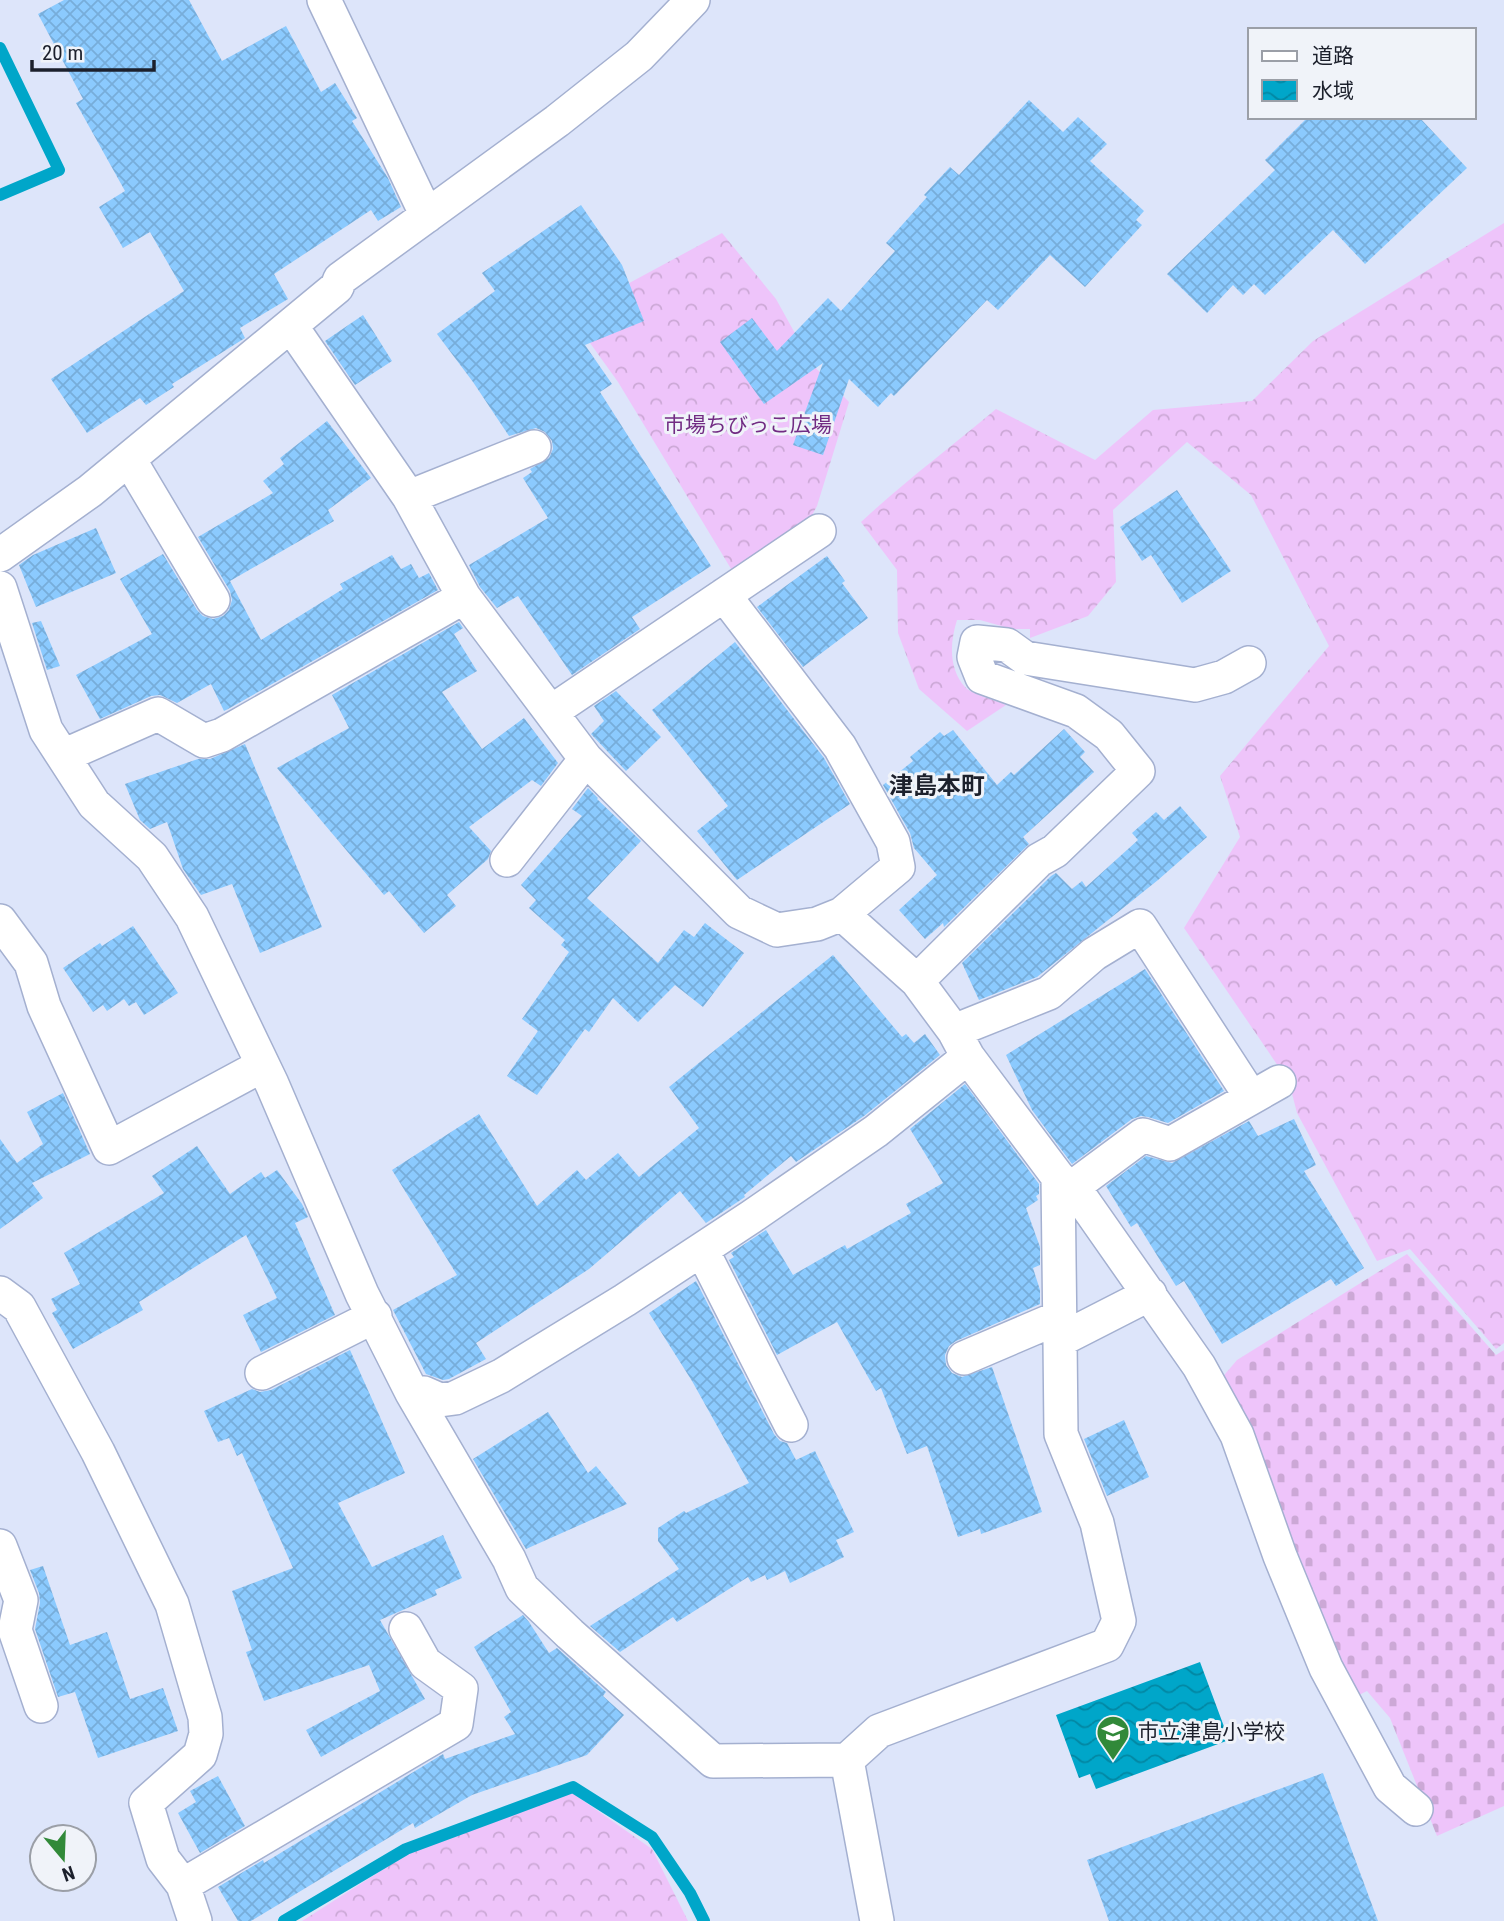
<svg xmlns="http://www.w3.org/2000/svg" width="1504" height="1921" font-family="'Roboto Condensed','Noto Sans JP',sans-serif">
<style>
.forest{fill:url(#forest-crowns)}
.cemetery{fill:url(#cemetery-stones)}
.water{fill:url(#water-waves)}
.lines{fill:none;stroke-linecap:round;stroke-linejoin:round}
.stream{stroke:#00a6c9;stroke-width:12}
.building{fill:url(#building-cross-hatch)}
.street-casing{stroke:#a4b0d0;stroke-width:36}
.street{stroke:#fff;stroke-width:33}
.labels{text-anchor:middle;stroke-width:6;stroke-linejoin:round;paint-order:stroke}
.park-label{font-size:21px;fill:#712b83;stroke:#f0f3f9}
.poi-label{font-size:21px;fill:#1c202c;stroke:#f0f3f9;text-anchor:start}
.quarter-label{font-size:24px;font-weight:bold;fill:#1c202c;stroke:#f0f3f9}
</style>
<defs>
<pattern id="forest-crowns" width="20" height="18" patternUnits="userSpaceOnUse" patternTransform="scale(1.75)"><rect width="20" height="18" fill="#eec4fa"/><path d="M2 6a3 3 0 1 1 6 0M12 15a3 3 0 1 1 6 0" fill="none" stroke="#cca8d6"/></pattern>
<pattern id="cemetery-stones" width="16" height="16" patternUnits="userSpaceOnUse" patternTransform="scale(1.75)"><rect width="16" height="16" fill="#eec4fa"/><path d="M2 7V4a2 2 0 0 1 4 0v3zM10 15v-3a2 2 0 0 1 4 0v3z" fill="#cca8d6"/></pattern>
<pattern id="water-waves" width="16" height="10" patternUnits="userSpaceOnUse" patternTransform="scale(1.75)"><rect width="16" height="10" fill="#00a6c9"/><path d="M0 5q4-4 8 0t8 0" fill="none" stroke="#0287a3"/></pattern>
<pattern id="building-cross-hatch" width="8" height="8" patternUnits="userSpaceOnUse" patternTransform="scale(1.75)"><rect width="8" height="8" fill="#8bcafe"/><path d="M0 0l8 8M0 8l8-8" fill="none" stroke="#77adda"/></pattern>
</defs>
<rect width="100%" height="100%" fill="#dde5fa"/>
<path class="forest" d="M1504,223V1343L1496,1349L1410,1249L1377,1261L1297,1113L1289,1082L1184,928L1240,837L1220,776L1329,646L1251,495L1187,442L1113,510L1116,582L1088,616L1030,638V629H1012L980,620H957C950,642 948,669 966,688C972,694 997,701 1006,705L967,731L919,689L898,633L897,570L861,522C904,482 951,447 996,409L1095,460L1153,410L1252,401L1313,341Z
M722,233L776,299L812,364L849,402L817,506L805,528L736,577L618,382L570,315Z
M571,1792L652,1849L688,1921H302L409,1853Z"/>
<path class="cemetery" d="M1407,1254L1496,1355L1504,1350V1806L1437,1836L1390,1718L1367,1691L1355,1697L1220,1380L1237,1360Z"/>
<path class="water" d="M1200,1662L1229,1740L1096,1789L1090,1774L1079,1778L1056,1715Z"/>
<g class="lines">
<path class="stream" d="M0,48L59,170L0,195
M284,1921L406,1849L573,1787L652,1837L690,1893L704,1921"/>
</g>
<path class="building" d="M64,0H189L222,61L286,26L321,92L335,83L357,118L352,121L388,178L401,207L378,221L371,210L274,274L288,299L240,328L245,338L172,384L174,387L146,405L140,398L87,433L51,379L184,291L150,232L123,248L99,207L125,191L76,103L83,99L38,14Z
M1029,100L1063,132L1078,117L1107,144L1090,161L1144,211L1136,220L1142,225L1085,287L1050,255L998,310L987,300L894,396L891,393L878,407L849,379L823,455L793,445L823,363L764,404L720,342L752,318L777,351L828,298L841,311L895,251L886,243L927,197L924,195L950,167L959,175Z
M1308,117H1419L1467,168L1365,264L1333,230L1265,295L1254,284L1243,295L1233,285L1207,313L1167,274L1275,170L1265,160Z
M581,205L622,265L644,321L585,345L612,384L600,392L711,566L632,617L640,629L572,675L518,596L497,608L480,587L469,565L548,518L523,478L532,472L530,469L549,458L553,449L552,441L545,432L536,428L509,436L473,382L437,334L495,291L482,273Z
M363,315L392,361L355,385L325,341Z
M327,421L371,478L328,510L334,521L230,581L261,640L343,589L340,584L392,555L401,569L411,564L419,578L429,573L438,590L228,709L224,711L211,684L177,703L160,695L151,696L100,719L76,675L152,634L120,579L163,554L197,610L203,616L213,619L223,616L229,610L232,600L230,591L198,537L273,493L263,481L284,464L280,458Z
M1177,490L1231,571L1182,603L1151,555L1142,561L1120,527Z
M96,528L116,573L36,607L19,565L33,555Z
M827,556L845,581L842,583L868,618L803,667L757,607Z
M41,621L60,666L47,670L32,623Z
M459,622L463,628L454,634L477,671L442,692L482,749L524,718L558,763L541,786L532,780L469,827L491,851L488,859L447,895L456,906L424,933L389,891L384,895L277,768L349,728L332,695Z
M735,642L824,758L850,804L737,880L697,831L728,806L652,710Z
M616,691L661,737L626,771L591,734L604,721L594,706Z
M1064,729L1085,752L1080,757L1094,772L1023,837L1029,844L944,927L943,923L925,939L899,910L937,875L914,848L910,833L883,785L913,761L910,757L940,732L944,736L953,730L997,785L1011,772L1014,775Z
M245,744L322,927L260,953L232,884L201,895L183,869L167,822L150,829L140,820L125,784L198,759H210Z
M588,788L598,798L590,806L597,799L641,841L587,898L658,963L684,930L694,937L705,923L744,953L703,1007L675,985L638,1022L613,998L589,1032L585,1029L537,1095L507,1076L538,1031L522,1019L569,952L561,945L565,940L529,908L536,900L521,885L582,816L572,809Z
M1180,806L1207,837L1158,880L1037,977L979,1000L962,963L1051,876L1056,873L1072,889L1082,881L1086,887L1138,840L1132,833L1156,812L1164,820Z
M133,926L178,993L144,1015L136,1002L129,1006L124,999L107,1011L103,1005L93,1012L63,968L100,943L102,946Z
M833,955L902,1037L906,1034L914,1043L925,1034L940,1055L864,1116L796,1162L791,1156L744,1195L745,1197L706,1223L680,1191L589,1269L476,1343L486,1359L449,1379L443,1380L426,1374L393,1310L457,1275L392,1170L479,1114L537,1206L577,1170L586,1180L618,1153L639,1177L699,1128L669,1087Z
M1145,969L1224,1091L1168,1123L1148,1117L1141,1116L1132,1119L1072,1164L1032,1110L1006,1055Z
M965,1084L1039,1184V1194L1036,1196L1038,1200L1026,1208L1040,1247V1265L1033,1268L1040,1290V1304L956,1341L949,1346L945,1355L946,1365L952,1373L962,1377L992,1367L1042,1512L981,1534L980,1529L958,1537L927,1446L907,1454L881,1388L876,1391L837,1322L777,1355L729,1260L734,1257L731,1253L766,1230L793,1275L845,1245L847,1249L911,1213L906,1204L943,1183L910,1129Z
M63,1093L90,1154L32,1183L43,1198L0,1229V1139L17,1163L43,1144L27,1112Z
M1294,1119L1316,1165L1304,1171L1364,1268L1336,1286L1331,1279L1222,1344L1184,1281L1176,1286L1137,1223L1131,1227L1106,1186L1146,1156L1172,1163L1249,1121L1258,1136Z
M197,1146L230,1194L261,1172L265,1178L277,1170L302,1204L308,1217L295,1223L335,1315L261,1352L243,1315L277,1298L246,1235L139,1302L143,1310L73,1349L52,1313L57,1310L51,1299L80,1284L64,1253L164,1193L152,1176Z
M696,1281L774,1434L780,1441L787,1443L796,1460L815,1451L854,1532L836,1540L844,1557L790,1583L785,1571L767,1580L765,1575L751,1582L748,1577L677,1622L673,1617L620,1652L590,1626L679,1569L658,1541V1528L684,1511L686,1513L749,1483L692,1381L649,1313Z
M350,1350L405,1473L338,1503L372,1567L443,1535L462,1578L435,1590L437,1595L380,1620L425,1699L321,1757L306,1730L380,1691L369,1665L264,1701L246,1652L252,1650L232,1591L293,1568L242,1453L237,1456L229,1438L218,1442L204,1411L252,1389L260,1392L271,1390Z
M548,1412L588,1473L596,1466L627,1504L526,1549L473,1459Z
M1124,1420L1149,1477L1107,1496L1084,1439Z
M43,1566L70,1645L107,1632L130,1699L163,1688L178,1731L98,1758L75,1692L58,1697L35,1629L40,1603L39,1593L30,1570Z
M523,1615L529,1622L549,1653L557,1648L606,1692L603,1696L624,1715L587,1755L472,1795L415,1828L413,1823L251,1921H238L218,1887L263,1860L264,1863L443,1754L445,1759L515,1734L504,1717L511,1712L474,1647Z
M1323,1773L1378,1921H1109L1087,1860Z
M218,1776L245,1826L200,1853L178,1813L196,1802L190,1791Z"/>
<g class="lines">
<defs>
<path id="street" d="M324,0L427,216
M291,326L409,497L464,597L586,759L739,912L777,930L817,924L842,914L917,981L954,1031L968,1057L1058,1177L1082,1199L1199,1366L1237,1435L1280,1556L1326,1668L1390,1787L1416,1809
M129,459L213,600
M409,497L534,447
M0,555L90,491L337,287L340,279L557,121L639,56L693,0
M0,588L46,730L94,804L152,857L192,917L272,1084L362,1294L412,1393H424L440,1400L455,1398L501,1376L625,1300L751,1217L876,1131L968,1057
M724,595L840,747L893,842L898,867L842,914
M551,712L819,531
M63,756L158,714L204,741L222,735L464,597
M507,860L586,759
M0,921L31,963L44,1006L109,1148L263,1065
M917,981L1039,860L1055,851L1138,771L1109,735L1076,711L982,677L974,657L977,642L1007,645L1025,658L1195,685L1224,677L1249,663
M954,1031L1049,993L1094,954L1140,926L1251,1097
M1058,1177L1060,1340
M1070,1189L1143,1135L1170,1144L1279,1082
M702,1250L791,1425
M0,1293L19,1307L98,1452L172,1604L205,1717L206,1734L200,1755L146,1803L163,1859L183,1885L195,1921
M964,1358L1060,1317
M262,1373L375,1316
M412,1393L509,1559L522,1588L570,1634L713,1761L847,1760
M0,1546L21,1600L15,1630L41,1706
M183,1885L456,1724L461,1689L425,1663L406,1629
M877,1921L847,1760L879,1731L1107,1645L1119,1621L1097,1523L1061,1434L1060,1340L1150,1294"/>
</defs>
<use href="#street" class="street-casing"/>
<use href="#street" class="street"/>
</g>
<defs>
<symbol id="school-pin" viewBox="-11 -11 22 30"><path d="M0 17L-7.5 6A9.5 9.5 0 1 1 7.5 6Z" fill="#318939" stroke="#f0f3f9"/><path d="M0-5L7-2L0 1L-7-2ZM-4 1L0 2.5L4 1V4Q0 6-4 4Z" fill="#fff"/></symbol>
</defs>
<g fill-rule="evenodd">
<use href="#school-pin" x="1094" y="1713" width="38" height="52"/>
</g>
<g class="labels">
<g class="park-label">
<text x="748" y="432">市場ちびっこ広場</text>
</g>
<g class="poi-label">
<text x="1138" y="1739">市立津島小学校</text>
</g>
<g class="quarter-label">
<text x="937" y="794">津島本町</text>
</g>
</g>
<rect x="1248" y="28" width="228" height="91" fill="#f0f3f9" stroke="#9b9fa7" stroke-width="2"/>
<rect x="1262" y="51" width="35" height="10" fill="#ffffff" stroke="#9b9fa7" stroke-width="2"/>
<text x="1312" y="63" font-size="21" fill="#1c202c">道路</text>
<rect x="1262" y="80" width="35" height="21" fill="url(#water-waves)" stroke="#9b9fa7" stroke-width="2"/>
<text x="1312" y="98" font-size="21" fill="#1c202c">水域</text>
<g transform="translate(63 1858) rotate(161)"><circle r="33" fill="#f0f3f9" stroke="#9b9fa7" stroke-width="2"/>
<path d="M0-5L12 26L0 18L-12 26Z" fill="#318939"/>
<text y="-10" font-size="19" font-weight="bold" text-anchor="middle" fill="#1c202c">N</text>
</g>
<path d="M32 60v10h122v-10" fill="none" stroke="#1c202c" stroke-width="3.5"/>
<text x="42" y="60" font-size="21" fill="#1c202c" stroke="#f0f3f9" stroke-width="5" paint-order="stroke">20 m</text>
</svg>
